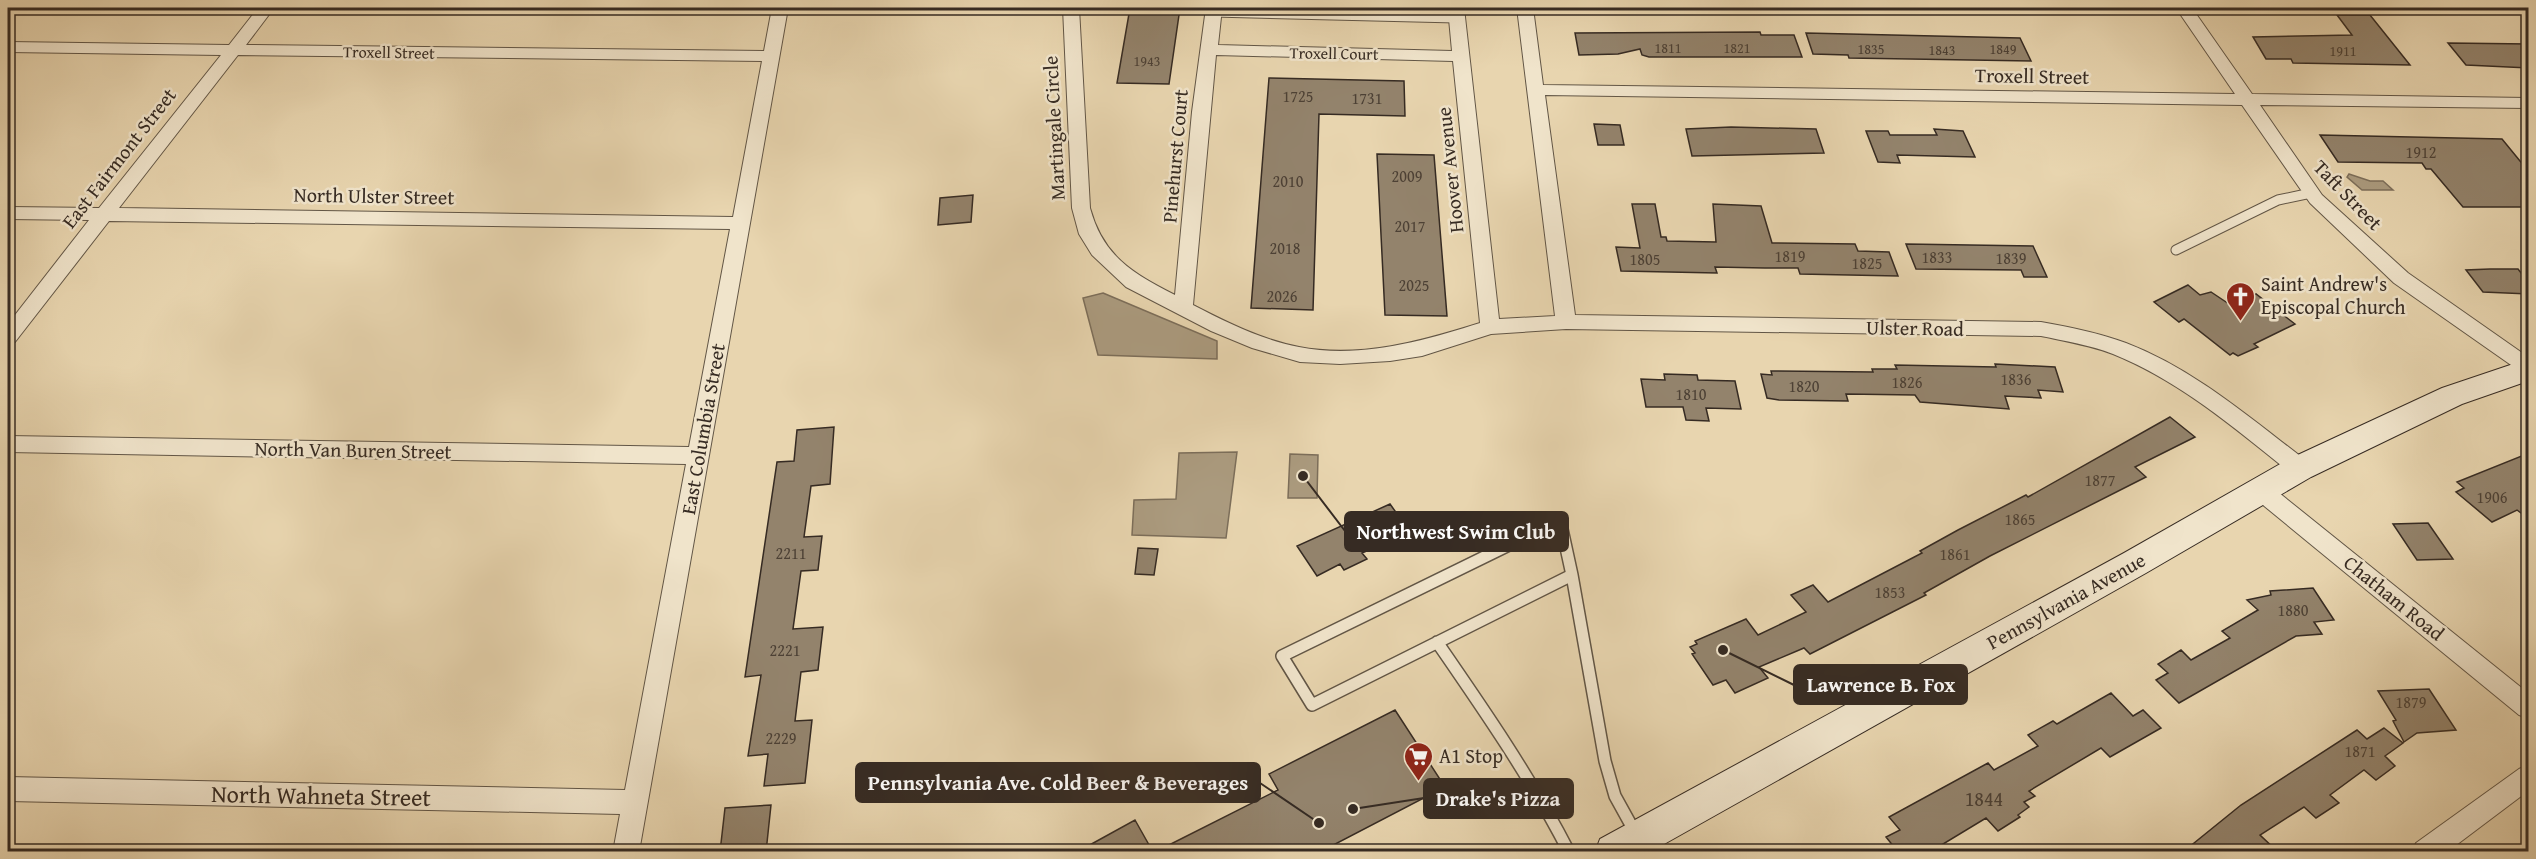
<svg xmlns="http://www.w3.org/2000/svg" width="2536" height="859" font-family="'Gentium Book Plus',serif">
<style>
.green{fill:#cab897;stroke:#80725d;stroke-width:1.5}
.water{fill:#ab9b7f;stroke:#7c6e5a;stroke-width:1.5}
.building{fill:#93836c;stroke:#362b23;stroke-width:1.5}
.lines{fill:none;stroke-linecap:round;stroke-linejoin:round}
.lane-far1-casing{stroke:#625646;stroke-width:11}
.lane-casing{stroke:#625646;stroke-width:14}
.street-casing{stroke:#625646;stroke-width:2}
.secondary-casing{stroke:#362b23;stroke-width:2}
.lane-far1{stroke:#f0e4cb;stroke-width:9}
.lane{stroke:#f0e4cb;stroke-width:11}
.street{fill:#f0e4cb;fill-rule:evenodd}
.secondary{fill:#f0e4cb;fill-rule:evenodd}
.labels{text-anchor:middle;stroke-width:5;stroke-linejoin:round;paint-order:stroke}
.far-number-label{font-size:14px;fill:#4d4135}
.far-street-label{font-size:16px;fill:#362b23;stroke:#f0e4cb}
.number-label{font-size:16px;fill:#4d4135}
.street-label{font-size:20px;fill:#362b23;stroke:#f0e4cb}
.poi-label{font-size:20px;fill:#362b23;stroke:#f0e4cb;text-anchor:start}
.near-number-label{font-size:20px;fill:#4d4135}
.near-street-label{font-size:24px;fill:#362b23;stroke:#f0e4cb}
.leader{fill:none;stroke:#362b23;stroke-width:2}
.callout-dot{fill:#362b23;stroke:#f0e4cb;stroke-width:2}
.callout{fill:#362b23;stroke:#362b23;stroke-width:2}
.callout-label{font-size:21px;text-anchor:middle;font-weight:bold;fill:#fff}
</style>
<rect width="100%" height="100%" fill="#e8d5af"/>
<filter id="stains"><feTurbulence type="fractalNoise" baseFrequency=".00333" numOctaves="4"/><feColorMatrix values="0 0 0 0 .2 0 0 0 0 .09 0 0 0 0 .02 0 0 0 .5 -.17"/></filter>
<radialGradient id="worn" r=".72"><stop offset=".6" stop-color="#630" stop-opacity="0"/><stop offset="1" stop-color="#630" stop-opacity=".3"/></radialGradient>
<path class="green" d="M2260,8H2528V9H2261Z"/>
<path class="water" d="M2349,174L2370,181H2383L2393,190H2362L2347,177Z
M1103,293L1217,341V359L1098,355L1083,298Z
M1237,452L1226,538L1132,535L1134,500L1176,499L1179,453Z
M1290,454L1318,455L1317,498H1288Z"/>
<path class="building" d="M1130,8H1180L1169,84L1117,83Z
M2337,15H2370L2410,65L2293,63L2291,59H2266L2253,37L2352,35Z
M1760,32L1761,35H1794L1802,57H1649L1642,55L1640,49L1618,54L1579,55L1575,33Z
M1806,33L2020,38L2031,61L1849,58L1848,55L1813,54Z
M2448,43L2529,44V68L2466,65Z
M1269,78L1404,81L1405,116L1319,114L1313,310L1251,308Z
M1594,124L1620,125L1624,145H1598Z
M1731,127L1816,129L1824,153L1692,156L1686,129Z
M1934,129L1963,131L1975,157L1897,155L1900,163L1878,162L1866,131H1888L1890,135H1937Z
M2320,135L2502,139L2529,172V207H2463L2431,169H2426L2422,163L2338,162Z
M1377,154L1434,155L1447,316L1385,315Z
M973,195L971,222L938,225L940,198Z
M1632,204H1655L1661,237H1666L1667,241L1716,242L1713,204L1761,206L1772,243L1855,244L1858,251L1889,252L1898,276L1800,274L1798,268H1765L1715,267L1717,273L1621,271L1616,247L1640,248Z
M1906,244L2033,246L2047,277H2024L2021,270L1916,269Z
M2490,269H2518L2529,283V294L2483,292L2466,270Z
M2188,285L2200,295L2211,292L2232,306L2256,294L2295,324L2254,344L2258,347L2238,356L2233,353L2230,355L2184,319L2179,322L2154,302Z
M1995,364L2055,367L2063,392L2038,390L2041,398L2005,396L2009,409L1920,402L1915,395L1846,394L1848,401L1779,400L1767,398L1761,374L1772,375L1771,371L1873,372L1872,369H1897L1895,365L1996,367Z
M1664,374L1697,375L1698,380L1735,381L1741,409L1706,408L1709,421L1686,420L1683,407H1646L1641,379L1665,380Z
M2170,417L2195,437L2135,467L2146,477L1990,556L1924,593L1926,595L1810,654L1804,648L1759,667L1768,678L1735,693L1726,680L1713,685L1692,654L1695,653L1690,647L1697,644L1695,641L1746,619L1758,635L1806,612L1791,595L1813,585L1828,602L1922,553L1920,551L1958,530L2026,495L2028,497Z
M834,427L830,484L811,486L804,537L822,536L818,570L801,571L793,629L823,627L818,670L801,672L795,721L812,720L805,783L764,786L768,754L748,756L761,675L745,677L777,462L794,461L797,430Z
M2529,453V519L2517,510L2492,522L2456,492L2464,488L2457,482Z
M1390,504L1410,532L1362,553L1367,559L1344,570L1340,564L1317,576L1297,546Z
M2428,523L2453,559L2417,560L2393,524Z
M1138,548L1158,549L1154,575L1135,574Z
M2313,588L2334,620L2314,622L2322,634L2296,636L2179,703L2156,680L2168,673L2158,664L2181,650L2191,660L2230,638L2222,631L2258,610L2247,600L2271,595L2270,591Z
M2429,689L2456,730L2417,733L2404,742L2393,721L2396,720L2378,691Z
M2111,693L2133,716L2143,710L2161,728L2110,757L2101,748L2029,791L2035,796L2024,802L2029,807L2018,815L2020,817L1998,831L1986,818L1930,852H1898L1886,837L1900,830L1889,817L1988,763L1994,770L2038,746L2028,735L2053,721L2057,724Z
M1395,710L1445,787L1320,852H1155L1278,790L1269,774Z
M2384,728L2403,743L2385,756L2395,766L2376,780L2364,770L2330,795L2339,803L2316,818L2304,807L2260,835L2278,852H2183L2241,805L2357,730L2367,739Z
M771,805L766,852H720L725,808Z
M1135,820L1153,852H1077Z"/>
<g class="lines">
<defs>
<path id="lane-far1" d="M1213,12L1456,18
M2176,250L2278,200L2311,193"/>
<path id="lane" d="M1560,520L1572,575L1312,705L1282,656Z
M1572,575L1605,761L1615,796L1636,834
M1437,642C1484,710 1531,778 1569,852"/>
<path id="street" d="M258,8H274L246,45L764,51L772,8H788L639,852H613L620,814L8,801V777L625,790L686,464L8,452V436L689,447L730,229L109,221L15,342L8,344V324L89,220L8,219V207L99,208L221,55L8,52V42L229,45ZM238,55L762,61L733,217L119,208Z
M1063,8H1079L1090,208C1103,256 1132,273 1175,295L1192,112L1206,8H1222L1218,45L1452,51L1448,8H1464L1499,319L1555,316L1517,8H1533L1543,85L2235,94L2176,8H2192L2252,94L2528,98V108L2260,105L2322,195L2408,273L2528,357V374L2521,372L2394,283L2310,203L2242,105L1545,95L1575,315L2041,322C2070,327 2099,333 2126,343C2194,369 2250,418 2308,462L2311,468L2308,474L2300,477L2292,474C2236,429 2180,381 2113,354C2090,345 2065,341 2041,336L1566,329L1491,334L1422,356L1390,361L1340,364L1300,362L1252,348L1211,331L1126,287L1092,255L1079,234L1072,208ZM1216,55L1453,61L1480,323C1423,341 1360,359 1299,347C1262,340 1226,322 1193,305Z
M2260,481L2268,484L2528,693V718L2519,715L2252,496L2249,490L2252,484Z
M2528,765V791L2447,852H2412L2416,843L2519,769Z"/>
<path id="secondary" d="M2528,359V381L2462,404L2311,477L2146,573L1650,852H1595L1600,839L2124,553L2289,459L2442,388Z"/>
</defs>
<use href="#lane-far1" class="lane-far1-casing"/>
<use href="#lane" class="lane-casing"/>
<use href="#street" class="street-casing"/>
<use href="#secondary" class="secondary-casing"/>
<use href="#lane-far1" class="lane-far1"/>
<use href="#lane" class="lane"/>
<use href="#street" class="street"/>
<use href="#secondary" class="secondary"/>
</g>
<defs>
<symbol id="church-pin" viewBox="-11 -11 22 30"><path d="M0 17L-7.5 6A9.5 9.5 0 1 1 7.5 6Z" fill="#8f2418" stroke="#f0e4cb"/><path d="M-1.2-6h2.4v3.5h3.3v2.4h-3.3V6h-2.4V-.1h-3.3v-2.4h3.3Z" fill="#fff"/></symbol>
<symbol id="supermarket-pin" viewBox="-11 -11 22 30"><path d="M0 17L-7.5 6A9.5 9.5 0 1 1 7.5 6Z" fill="#8f2418" stroke="#f0e4cb"/><path d="M-6-5.5h2.5l.6 2H6L4.5 2H-2.5L-4.4-4H-6ZM-1.5 3.2a1.3 1.3 0 1 0 .1 0ZM3 3.2a1.3 1.3 0 1 0 .1 0Z" fill="#fff"/></symbol>
</defs>
<g fill-rule="evenodd">
<use href="#church-pin" x="2224" y="280" width="33" height="45"/>
<use href="#supermarket-pin" x="1402" y="740" width="33" height="45"/>
</g>
<g class="labels">
<g class="far-number-label">
<text x="1668" y="53">1811</text>
<text x="1737" y="53">1821</text>
<text x="1871" y="54">1835</text>
<text x="2003" y="54">1849</text>
<text x="1942" y="55">1843</text>
<text x="2343" y="56">1911</text>
<text x="1147" y="66">1943</text>
</g>
<g class="far-street-label">
<text transform="translate(389 52) rotate(1)" y="6">Troxell Street</text>
<text transform="translate(1334 53) rotate(1)" y="6">Troxell Court</text>
</g>
<g class="number-label">
<text x="1298" y="102">1725</text>
<text x="1367" y="104">1731</text>
<text x="2421" y="158">1912</text>
<text x="1407" y="182">2009</text>
<text x="1288" y="187">2010</text>
<text x="1410" y="232">2017</text>
<text x="1285" y="254">2018</text>
<text x="1790" y="262">1819</text>
<text x="1937" y="263">1833</text>
<text x="2011" y="264">1839</text>
<text x="1645" y="265">1805</text>
<text x="1867" y="269">1825</text>
<text x="1414" y="291">2025</text>
<text x="1282" y="302">2026</text>
<text x="2016" y="385">1836</text>
<text x="1907" y="388">1826</text>
<text x="1804" y="392">1820</text>
<text x="1691" y="400">1810</text>
<text x="2100" y="486">1877</text>
<text x="2492" y="503">1906</text>
<text x="2020" y="525">1865</text>
<text x="791" y="559">2211</text>
<text x="1955" y="560">1861</text>
<text x="1890" y="598">1853</text>
<text x="2293" y="616">1880</text>
<text x="785" y="656">2221</text>
<text x="2411" y="708">1879</text>
<text x="781" y="744">2229</text>
<text x="2360" y="757">1871</text>
</g>
<g class="street-label">
<text transform="translate(2032 76) rotate(1)" y="7">Troxell Street</text>
<text transform="translate(1054 128) rotate(-93)" y="7">Martingale Circle</text>
<text transform="translate(1175 156) rotate(-85)" y="7">Pinehurst Court</text>
<text transform="translate(119 158) rotate(-52)" y="7">East Fairmont Street</text>
<text transform="translate(1450 170) rotate(-96)" y="7">Hoover Avenue</text>
<text transform="translate(2348 195) rotate(46)" y="7">Taft Street</text>
<text transform="translate(374 196) rotate(1)" y="7">North Ulster Street</text>
<text transform="translate(1915 328) rotate(1)" y="7">Ulster Road</text>
<text transform="translate(703 429) rotate(-80)" y="7">East Columbia Street</text>
<text transform="translate(353 450) rotate(1)" y="7">North Van Buren Street</text>
<text transform="translate(2394 598) rotate(39)" y="7">Chatham Road</text>
<text transform="translate(2066 601) rotate(-29)" y="7">Pennsylvania Avenue</text>
</g>
<g class="poi-label">
<text x="2261" y="291">Saint Andrew's<tspan x="2261" dy="23">Episcopal Church</tspan></text>
<text x="1439" y="763">A1 Stop</text>
</g>
<g class="near-number-label">
<text x="1984" y="806">1844</text>
</g>
<g class="near-street-label">
<text transform="translate(321 796) rotate(1)" y="8">North Wahneta Street</text>
</g>
</g>
<path class="leader" d="M1303 476L1345 531M1723 650L1794 685M1319 823L1260 783M1353 809L1424 798"/>
<g class="callout-dot">
<circle cx="1303" cy="476" r="6"/>
<circle cx="1723" cy="650" r="6"/>
<circle cx="1319" cy="823" r="6"/>
<circle cx="1353" cy="809" r="6"/>
</g>
<g class="callout">
<rect x="1345" y="512" width="223" height="39" rx="6"/>
<rect x="1794" y="665" width="173" height="39" rx="6"/>
<rect x="856" y="763" width="404" height="39" rx="6"/>
<rect x="1424" y="779" width="149" height="39" rx="6"/>
</g>
<g class="callout-label">
<text x="1456" y="539">Northwest Swim Club</text>
<text x="1881" y="692">Lawrence B. Fox</text>
<text x="1058" y="790">Pennsylvania Ave. Cold Beer &amp; Beverages</text>
<text x="1498" y="806">Drake's Pizza</text>
</g>
<rect width="2536" height="859" fill="none" stroke="#e8d5af" stroke-width="30"/>
<rect x="9" y="9" width="2518" height="841" fill="none" stroke="#362b23" stroke-width="3"/>
<rect x="15" y="15" width="2506" height="829" fill="none" stroke="#362b23" stroke-width="1.5"/>
<rect width="100%" height="100%" filter="url(#stains)"/>
<rect width="100%" height="100%" fill="url(#worn)"/>
</svg>
